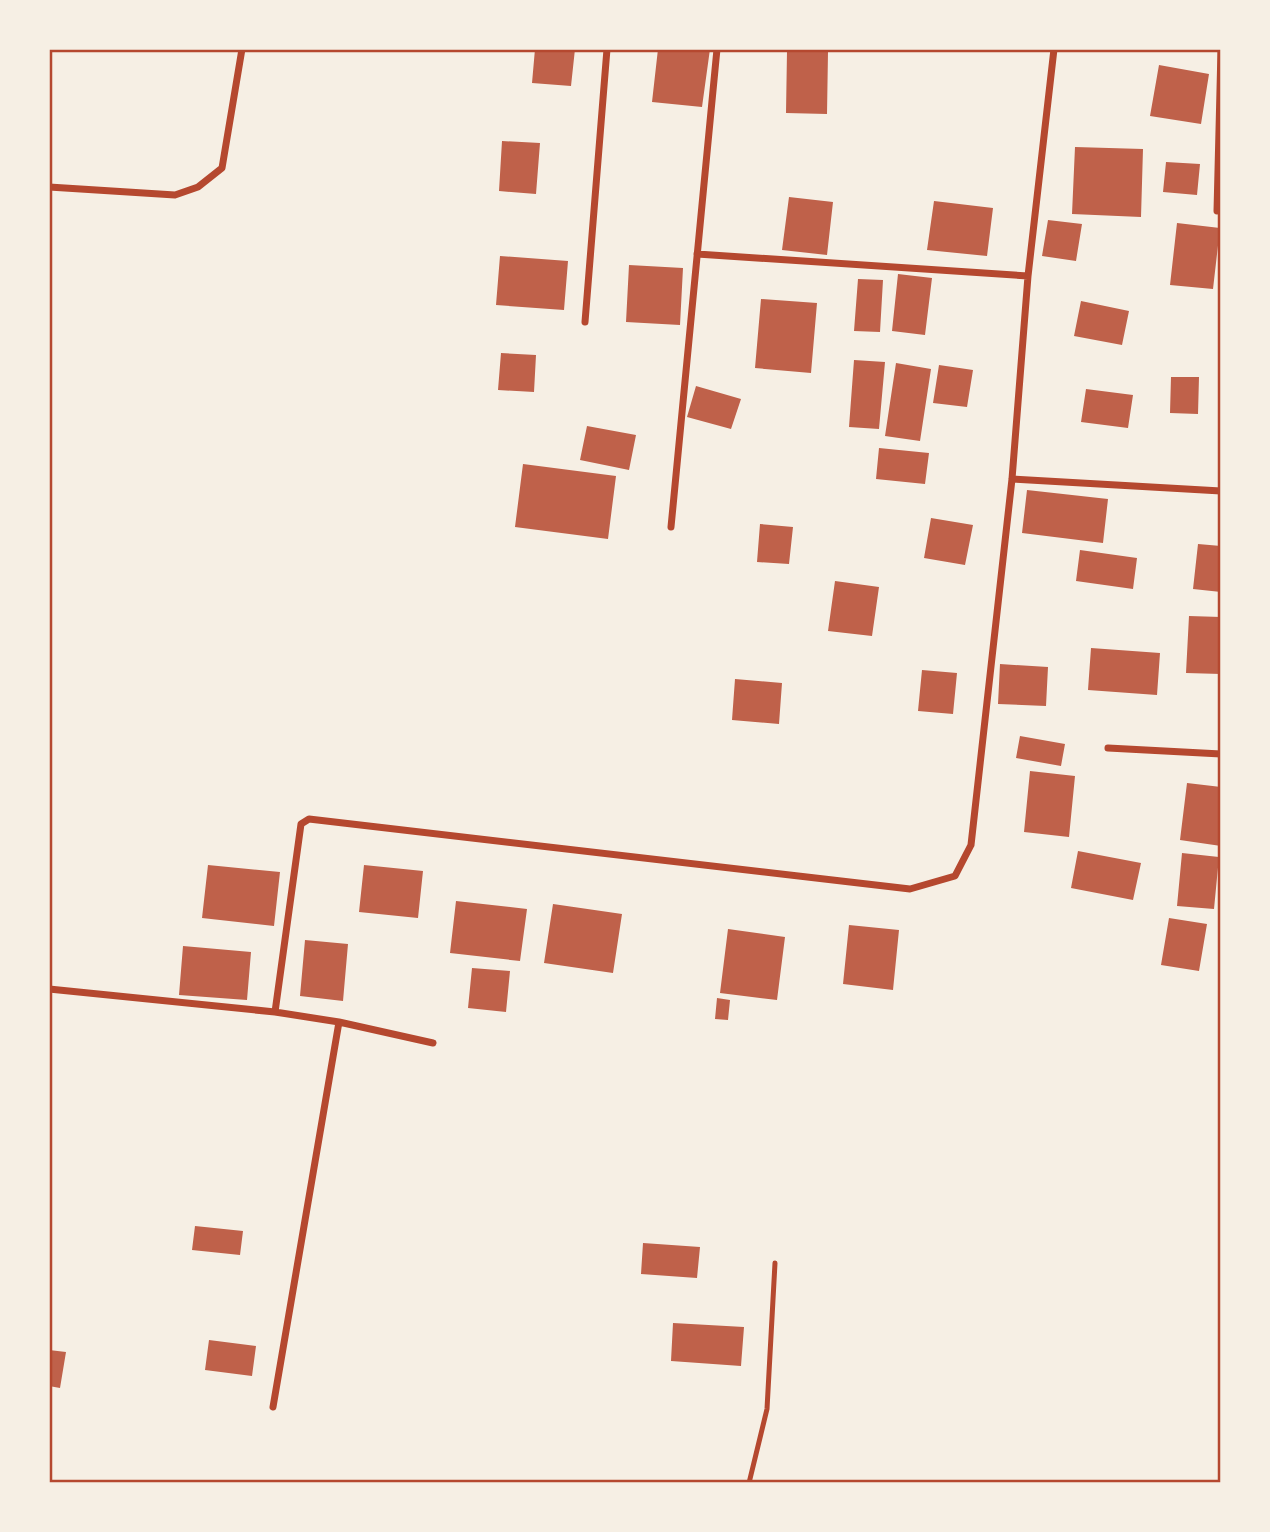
<svg xmlns="http://www.w3.org/2000/svg" width="1270" height="1532" font-family="Signika,sans-serif">
<style>
.building{fill:#bf614a}
.lines{fill:none;stroke-linecap:round;stroke-linejoin:round}
.service{stroke:#b5482f;stroke-width:5}
.minor{stroke:#b5482f;stroke-width:7}
.neatline{fill:none;stroke:#b5482f;stroke-width:2.5}
</style>
<rect width="100%" height="100%" fill="#f6efe4"/>
<path class="building" d="M535,49H575L571,86L532,83Z
M658,49H710L702,107L652,102Z
M787,51L828,52L827,114L786,113Z
M1159,65L1209,74L1201,124L1150,116Z
M502,141L540,143L536,194L499,191Z
M1075,147L1143,149L1141,217L1072,214Z
M1166,162L1200,164L1197,195L1163,192Z
M789,197L833,202L827,255L782,250Z
M934,201L993,208L987,256L927,250Z
M1048,220L1082,224L1076,261L1042,256Z
M1177,223L1220,228L1213,289L1170,285Z
M500,256L568,261L564,310L496,305Z
M629,265L683,268L680,325L626,322Z
M898,274L932,278L925,335L892,331Z
M858,279L883,280L880,332L854,331Z
M761,299L817,303L811,373L755,368Z
M1081,301L1129,311L1122,345L1074,336Z
M501,353L536,355L534,392L498,390Z
M854,360L885,362L879,429L849,427Z
M896,363L931,369L920,441L885,436Z
M939,365L973,370L967,407L933,403Z
M1171,377H1199L1198,414L1170,413Z
M696,386L741,399L731,429L687,417Z
M1086,389L1133,395L1128,428L1081,422Z
M587,426L636,435L629,470L580,460Z
M879,448L929,453L925,484L876,479Z
M523,464L616,476L608,539L515,527Z
M1027,490L1108,499L1103,543L1022,533Z
M931,518L973,525L965,565L924,558Z
M760,524L793,527L789,564L757,562Z
M1198,544L1221,546V592L1193,589Z
M1080,550L1137,558L1133,589L1076,581Z
M835,581L879,587L872,636L828,631Z
M1189,616L1221,617V674L1186,673Z
M1091,648L1160,653L1157,695L1088,690Z
M1000,664L1048,667L1046,706L998,704Z
M922,670L957,673L953,714L918,711Z
M735,679L782,683L779,724L732,720Z
M1020,736L1065,744L1061,766L1016,758Z
M1030,771L1075,776L1069,837L1024,832Z
M1187,783L1221,787V846L1180,840Z
M1078,851L1141,863L1133,900L1071,888Z
M1182,853L1219,857L1214,909L1177,906Z
M208,865L280,872L274,926L202,918Z
M364,865L423,871L418,918L359,912Z
M456,901L527,909L520,961L450,953Z
M553,904L622,914L613,973L544,963Z
M1169,918L1207,924L1199,971L1161,965Z
M849,925L899,930L893,990L843,984Z
M728,929L785,937L777,1000L720,993Z
M305,940L348,944L343,1001L300,996Z
M183,946L251,952L247,1000L179,995Z
M472,968L510,971L506,1012L468,1008Z
M717,998L730,1000L728,1020L715,1019Z
M195,1226L243,1231L240,1255L192,1250Z
M643,1243L700,1247L697,1278L641,1274Z
M673,1323L744,1327L741,1366L671,1361Z
M209,1340L256,1346L252,1376L205,1370Z
M49,1350L66,1352L60,1388L49,1386Z"/>
<g class="lines">
<path class="service" d="M749,1483L767,1409L775,1263"/>
<path class="minor" d="M49,187L175,195L198,187L222,168L242,49
M1217,211L1221,49
M697,254L1028,276
M585,322L607,49
M1012,479L1221,491
M671,527L717,49
M1108,748L1221,754
M49,989L275,1012L339,1022L433,1043
M275,1012L301,824L309,819L910,889L955,876L971,845L1012,479L1028,276L1054,49
M273,1407L339,1022"/>
</g>
<rect width="1270" height="1532" fill="none" stroke="#f6efe4" stroke-width="102"/>
<rect x="51" y="51" width="1168" height="1430" class="neatline"/>
</svg>
